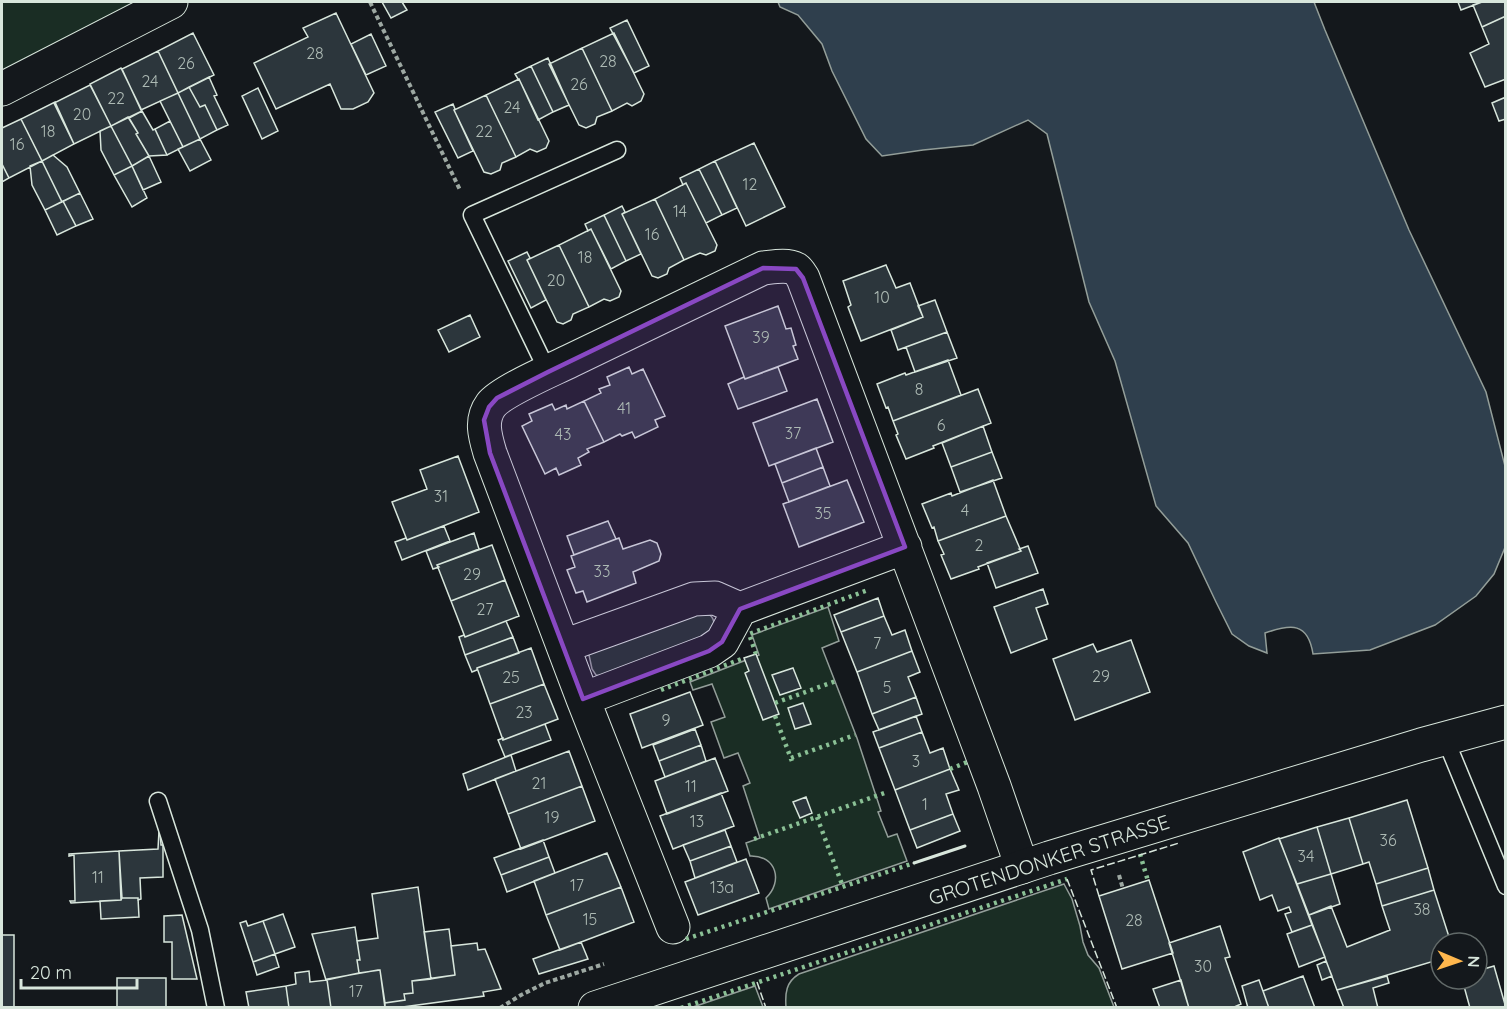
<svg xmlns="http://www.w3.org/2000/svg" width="1507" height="1009" font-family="Quicksand,sans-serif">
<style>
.green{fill:#1a2d24;stroke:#939e99;stroke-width:1.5}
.water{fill:#2f3f4d;stroke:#939e99;stroke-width:1.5}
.building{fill:#2c363c;stroke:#d8e6dc;stroke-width:1.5}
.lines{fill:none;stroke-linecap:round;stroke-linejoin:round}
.service-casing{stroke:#d8e6dc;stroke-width:19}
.minor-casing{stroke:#d8e6dc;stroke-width:35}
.secondary-casing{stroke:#d8e6dc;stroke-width:35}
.path{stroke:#9da8a2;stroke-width:4;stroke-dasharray:4.5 3;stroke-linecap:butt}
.service{stroke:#14181c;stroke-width:16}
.minor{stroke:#14181c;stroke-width:33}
.secondary{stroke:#14181c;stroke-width:33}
.hedge{stroke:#8ac095;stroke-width:4.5;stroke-dasharray:3 4.5;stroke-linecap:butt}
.fence{stroke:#d8e6dc;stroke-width:1.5;stroke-dasharray:8 3;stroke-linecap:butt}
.wall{stroke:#d8e6dc;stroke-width:3}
.marked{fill:#8948c3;fill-opacity:0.2;stroke:#8948c3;stroke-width:4.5;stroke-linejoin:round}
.labels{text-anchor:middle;stroke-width:4.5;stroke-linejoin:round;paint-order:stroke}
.number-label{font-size:16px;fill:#adbab4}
.street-label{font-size:20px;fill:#d8e6dc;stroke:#14181c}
</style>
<rect width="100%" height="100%" fill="#14181c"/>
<path class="green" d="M2,2H171L2,89Z
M828,607L839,641L822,648L857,738L881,811L878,812L888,837L897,834L907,861L769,909L766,898C783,882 777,855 750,856L746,843L760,838L743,786L750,783L738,753L724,758L711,722L725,717L712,684L693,690L690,682L759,655L752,635Z
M682,615H710C718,623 712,630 707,638L600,676L596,675L592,669L589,655L591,651Z
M1064,884L1072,899L1080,926L1083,942L1088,955L1099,968L1114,1007H786C785,993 786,982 799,974Z
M755,986L763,1007H693Z"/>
<path class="water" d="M778,2H1314L1325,30L1409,230L1486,392L1505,466L1506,545L1494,574L1476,596L1435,625L1370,650L1313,654C1308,622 1291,624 1265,633L1267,653L1249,646L1232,634L1216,602L1188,543L1156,506L1115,361L1089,302L1047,134L1028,120L973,145L923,150L882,156L866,139L832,71L822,44L798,15L780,7Z"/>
<path class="building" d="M382,2H402L407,10L391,18Z
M1458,2H1482L1461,10Z
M1482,2H1506V16L1482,27L1473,5Z
M336,13L374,93L368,102L353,109H341L330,84L276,109L254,63L308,37L303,28Z
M1506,16V79L1485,87L1470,53L1489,44L1482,27Z
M627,20L649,66L634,73L610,28Z
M193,33L214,75L178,93L158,51Z
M614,33L644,94L641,101L632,106L627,103L612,111L582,48Z
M371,34L386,66L366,75L351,44Z
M582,48L612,111L597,117L595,124L586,128L579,125L549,64Z
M158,51L178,93L141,110L122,69Z
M548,58L569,105L553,112L531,66Z
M531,66L553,112L538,120L519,79H518L515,74Z
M121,68L142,111L111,126L90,84Z
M209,77L217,95L214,96L228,125L217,130L205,105L200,107L189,87Z
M519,79L549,141L546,148L537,152L530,149L516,157L486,95Z
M90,85L111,126L74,144L54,103Z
M189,87L200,107L205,105L217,130L200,139L178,93Z
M258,88L278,131L262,139L242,96Z
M178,93L200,139L183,147L160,101Z
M486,95L516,157L502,163L500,170L491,174L484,172L454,110Z
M1506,97V119L1499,121L1492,103Z
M55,102L74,144L42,161L21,119Z
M453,104L455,109L454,110L473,151L458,158L435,112Z
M142,111L153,130L155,129L167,155L149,156L136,134L138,133L129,118Z
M128,117L138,133L136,134L149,156L132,166L111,126Z
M21,119L42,161L9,178L2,164V128Z
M170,121L183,147L167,155L155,129Z
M111,126L132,166L114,175L101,150L100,131Z
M200,139L211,160L190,171L178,149Z
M754,143L785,207L746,226L715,161Z
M53,155L67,167L80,193L62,202L42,161Z
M149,156L161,182L143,190L132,166Z
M42,161L62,202L45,210L32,185L30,166Z
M715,161L737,208L722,215L699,169Z
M2,164L9,178L2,182Z
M132,166L147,198L132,207L114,175Z
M699,169L722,215L706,223L686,183L683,185L680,178Z
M686,183L717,245L715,251L706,255L700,253L684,260L655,199Z
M80,193L93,219L76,226L63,201Z
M655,199L684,260L669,268L667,274L658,278L652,276L622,214Z
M63,201L76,226L57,235L45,210Z
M622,206L625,212L622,214L641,254L626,261L604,215Z
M604,215L626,261L611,269L591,229L588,231L585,224Z
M591,229L621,291L619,297L610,301L604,299L589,307L559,245Z
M559,245L589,307L573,314L571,320L563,324L557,322L527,260Z
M527,252L530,258L527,260L546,300L531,308L508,261Z
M886,265L896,288L910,283L923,317L861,341L848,307L851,305L843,281Z
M935,300L947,332L898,350L891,330L923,317L918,306Z
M778,306L786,329L791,328L796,345L793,346L798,359L745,379L725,326Z
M470,315L480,337L449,352L438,330Z
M947,332L957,358L915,372L906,347Z
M948,360L961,395L893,421L888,407L886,408L877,384L905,373L906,375Z
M629,367L632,374L643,369L665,416L655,420L658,427L635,438L632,432L622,436L620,434L604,442L584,401L601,393L599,389L610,385L607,377Z
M778,367L787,391L738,409L728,384L744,377L745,379Z
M978,389L991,423L933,446L934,448L906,459L896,435L898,434L893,421Z
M817,399L833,442L769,466L753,423Z
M584,401L604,442L587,449L589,452L578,458L581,465L559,475L556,468L545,474L522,426L532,421L529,414L552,404L555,410L566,405L567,409Z
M983,426L992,452L951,467L942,443Z
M816,448L823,467L782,483L775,464Z
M992,452L1002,478L960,492L951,467Z
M458,456L479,512L407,540L392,502L427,489L420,470Z
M823,467L830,486L789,502L782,483Z
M847,480L864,522L799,547L783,504Z
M993,480L1006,516L938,541L934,527L932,528L922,504L951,493L952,496Z
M1006,516L1021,551L978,567L979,569L951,579L941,555L944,554L938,541Z
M608,521L616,539L574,555L567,536Z
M444,526L450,541L402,560L395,542L406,538L407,540Z
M474,533L479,549L437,565L439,567L433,569L426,551Z
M619,538L623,549L650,540L657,543L661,554L659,561L633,572L636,583L587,602L583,591L576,593L567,570L575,567L571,556Z
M492,545L505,580L451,601L437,565Z
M1028,546L1038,573L996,588L987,563L1021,551L1019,549Z
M505,580L519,616L465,637L451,601Z
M1043,589L1048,604L1036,608L1047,639L1011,653L994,607Z
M878,598L884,616L841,632L834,615Z
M884,616L892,635L905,630L912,651L857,672L841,632Z
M506,621L513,637L465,655L459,637L464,635L465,637Z
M513,637L519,653L477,668V670L472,672L465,655Z
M1131,640L1150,692L1075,720L1053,659L1093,644L1097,652Z
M531,648L544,684L490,704L477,668Z
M912,651L920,672L908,677L916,697L872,714L857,672Z
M756,654L779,714L763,720L745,673L749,671L744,658Z
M793,668L801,688L780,695L772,675Z
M544,684L558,719L503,740L490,704Z
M690,692L703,725L642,748L630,714Z
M916,697L922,714L879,730L872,714Z
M803,703L811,724L795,729L788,708Z
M916,716L922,732L879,748L873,732Z
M545,724L551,740L505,757L498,740L503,738V740Z
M695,729L701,745L659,761L653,745Z
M922,732L930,753L943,748L950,769L895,790L879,748Z
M701,745L706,761L665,777L659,761Z
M569,751L582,786L508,814L495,779Z
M511,755L516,771L468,790L463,774Z
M715,758L728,791L667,814L655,781Z
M950,769L959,790L946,794L953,814L910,830L895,790Z
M582,786L595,821L521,849L508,814Z
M721,793L734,826L673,849L660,816Z
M806,797L812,813L800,818L793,802Z
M1407,800L1428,868L1376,884L1369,862L1363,864L1349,818Z
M953,814L960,831L917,848L910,830Z
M1349,818L1363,864L1331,874L1317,827Z
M1317,827L1331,874L1297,884L1279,839Z
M725,830L731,846L690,861L683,845Z
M159,831H160L161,845H163V877L140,878L141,899L138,900V898H122L119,851L158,849Z
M1279,838L1312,925L1292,932L1285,914L1291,912L1289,907L1278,911L1272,895L1260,900L1243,852Z
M543,840L549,857L501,875L494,858Z
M731,846L737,862L695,878L690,861Z
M119,851L121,900L71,903L70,901H75L74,855L69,856V854Z
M607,853L621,887L546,915L534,881Z
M549,857L555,873L507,892L501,875Z
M746,859L759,893L698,915L685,882Z
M1428,868L1434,890L1382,906L1376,884Z
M1331,874L1340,904L1309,915L1297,884Z
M1149,880L1173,953L1122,969L1099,896Z
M418,887L431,979L412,981L413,993L404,994L405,1000L385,1003L380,970L359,973L357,960H360L357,941L378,938L372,894Z
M621,887L634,922L560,950L546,915Z
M1434,890L1451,943H1441V959L1337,990L1309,915L1331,906L1347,947L1390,930L1382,906Z
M122,898H138L139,917L101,919L100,901L121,900Z
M283,914L295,947L275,954L263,921Z
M182,915L197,979H172V942H164V916Z
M246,921L248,926L263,921L275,954L253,962L240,923Z
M1312,925L1325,957L1299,967L1287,934Z
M1220,926L1230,957L1225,958L1241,1004L1232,1008H1189L1169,943Z
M355,927L360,960H357L359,973L326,980L312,934Z
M449,929L455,975L431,979L424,932Z
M2,935H14V1008H2Z
M581,942L588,959L539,974L533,959Z
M477,943L478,950L485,949L501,989L483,992L484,996L395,1008H385V1003L405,1000L404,994L413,993L412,981L455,975L451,946Z
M275,954L279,967L257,975L253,962Z
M1326,961L1332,976L1322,980L1317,965Z
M1494,966L1506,1008H1470L1462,979H1477V971Z
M378,970H380L385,1008H331L327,979Z
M309,971L310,982L327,980L331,1008H289L286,986L296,984L295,973Z
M1303,976L1315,1008H1269L1263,991Z
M1387,976L1389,983L1373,988L1378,1008H1344L1337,990Z
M117,978H166V1008H117Z
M1181,980L1189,1008H1160L1153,989Z
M1259,980L1269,1008H1248L1242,986Z
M286,986L289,1008H249L246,992Z"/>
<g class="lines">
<defs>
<path id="service" d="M548,372L472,215L617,150
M1445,738L1506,886
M158,801L200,930L216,1008"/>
<path id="minor" d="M2,89L171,2
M564,646L694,599L715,598L740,609L905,547
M583,699L709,651L722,642L740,609
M673,927L583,699L490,453C485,436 480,420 491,405C502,391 552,370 570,361C634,330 699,299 763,268C773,267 787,264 796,269C799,271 801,275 803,278L994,786L1022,867"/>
<path id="secondary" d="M595,1008L1049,858L1421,745L1506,722"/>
</defs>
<use href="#service" class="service-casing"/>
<use href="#minor" class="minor-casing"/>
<use href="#secondary" class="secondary-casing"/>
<path class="path" d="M370,2L460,190
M1119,875L1123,889
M500,1008L521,995L545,983L604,964"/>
<use href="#service" class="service"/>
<use href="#minor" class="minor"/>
<use href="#secondary" class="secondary"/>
<path class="hedge" d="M756,654L749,634L868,590
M661,690L744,658
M775,703L836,681
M775,716L793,764
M791,758L855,735
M950,769L970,761
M817,817L843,887
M754,839L887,792
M1140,854L1148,881
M686,939L914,863
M681,1008L1067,879"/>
<path class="fence" d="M1067,879L1117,1008
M1099,896L1091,870L1179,843
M757,982L766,1008"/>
<path class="wall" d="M914,863L965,846"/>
</g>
<path class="marked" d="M763,268L796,269L803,278L905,547L740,609L722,642L709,651L583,699L490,453L484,420L489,407L497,398L548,372Z"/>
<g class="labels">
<g class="number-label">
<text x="315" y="59">28</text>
<text x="608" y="67">28</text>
<text x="186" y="69">26</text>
<text x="150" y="87">24</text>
<text x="579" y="90">26</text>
<text x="116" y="104">22</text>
<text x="512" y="113">24</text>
<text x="82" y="120">20</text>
<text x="48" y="137">18</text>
<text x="484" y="137">22</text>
<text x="17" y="150">16</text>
<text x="750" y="190">12</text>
<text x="680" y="217">14</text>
<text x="652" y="240">16</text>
<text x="585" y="263">18</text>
<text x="556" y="286">20</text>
<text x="882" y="303">10</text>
<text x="761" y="343">39</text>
<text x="919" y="395">8</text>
<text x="624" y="414">41</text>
<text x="941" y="431">6</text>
<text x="793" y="439">37</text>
<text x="563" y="440">43</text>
<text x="441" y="502">31</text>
<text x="965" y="516">4</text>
<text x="823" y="519">35</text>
<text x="979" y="551">2</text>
<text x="602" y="577">33</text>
<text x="472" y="580">29</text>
<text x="485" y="615">27</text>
<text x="877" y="649">7</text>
<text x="1101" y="682">29</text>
<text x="511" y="683">25</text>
<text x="887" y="693">5</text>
<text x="524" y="718">23</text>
<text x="666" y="726">9</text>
<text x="916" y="767">3</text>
<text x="539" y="789">21</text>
<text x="691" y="792">11</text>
<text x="925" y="810">1</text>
<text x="552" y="823">19</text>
<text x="697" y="827">13</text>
<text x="1388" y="846">36</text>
<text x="1306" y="862">34</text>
<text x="98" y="883">11</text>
<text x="577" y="891">17</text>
<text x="722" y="893">13a</text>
<text x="1422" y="915">38</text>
<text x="590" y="925">15</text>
<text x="1134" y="926">28</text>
<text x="1203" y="972">30</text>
<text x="356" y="997">17</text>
</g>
<g class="street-label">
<text transform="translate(1049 860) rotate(-18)" y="7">GROTENDONKER STRASSE</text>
</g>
</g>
<rect width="1507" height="1009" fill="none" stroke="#d8e6dc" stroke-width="6"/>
<g transform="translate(1459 961) rotate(92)"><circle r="28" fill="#14181c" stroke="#626a69" stroke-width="1.5"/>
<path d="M0-4.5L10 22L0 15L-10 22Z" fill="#ffb74d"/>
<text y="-9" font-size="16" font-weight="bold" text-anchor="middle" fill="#d8e6dc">N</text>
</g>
<path d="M21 979v9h116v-9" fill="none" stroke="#d8e6dc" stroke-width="3"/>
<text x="30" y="979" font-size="18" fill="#d8e6dc" stroke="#14181c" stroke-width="4.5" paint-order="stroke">20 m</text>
</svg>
